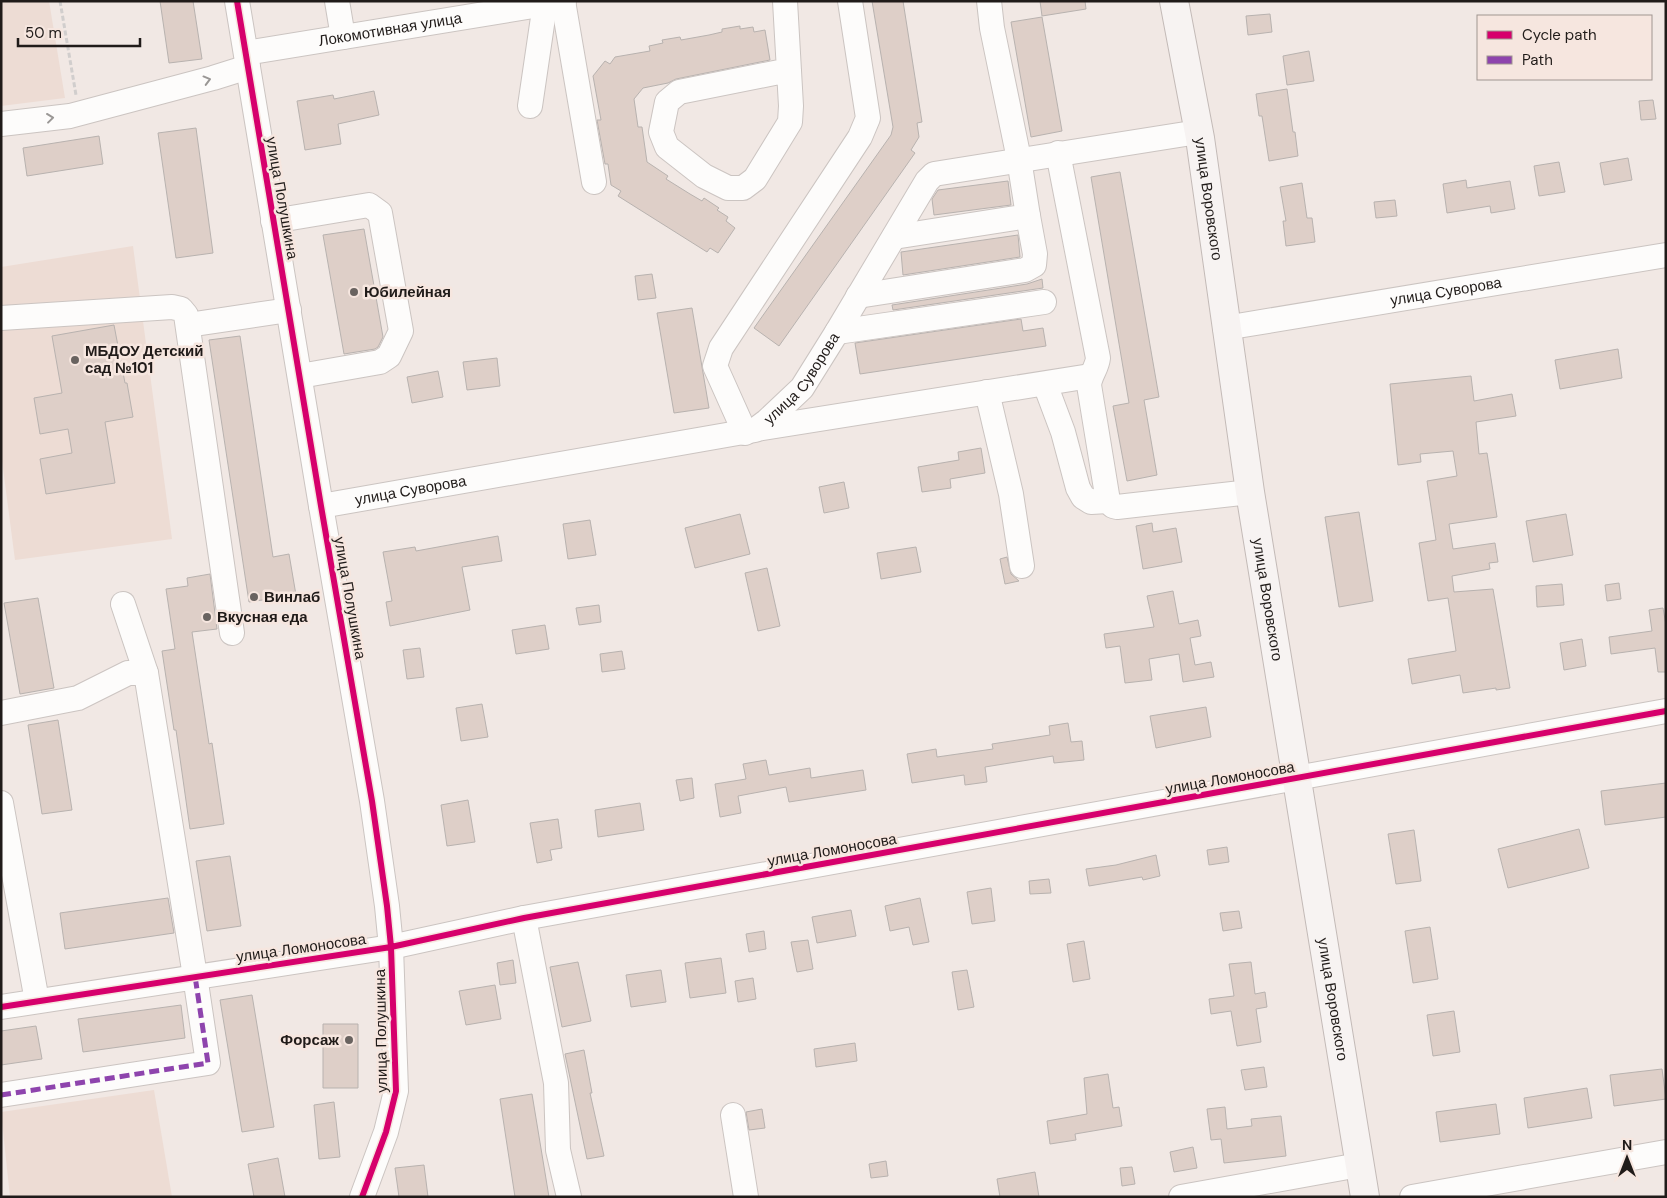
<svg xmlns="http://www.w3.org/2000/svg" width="1667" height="1198" font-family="'DM Sans',sans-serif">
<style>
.built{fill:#eddcd4}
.building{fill:#decfc8;stroke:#b8b2af}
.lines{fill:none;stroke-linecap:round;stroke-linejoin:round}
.minor-casing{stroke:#cbc4c1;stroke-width:26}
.major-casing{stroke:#c3bab7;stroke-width:30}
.path{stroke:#d1cecd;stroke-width:3;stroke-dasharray:5 2.5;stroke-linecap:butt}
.minor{stroke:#fdfcfb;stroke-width:24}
.major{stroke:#f7f3f2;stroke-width:28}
.quiet{stroke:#8e44ad;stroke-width:5;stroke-dasharray:10 5;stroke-linecap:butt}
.cycleway-casing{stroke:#f6e6df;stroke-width:9}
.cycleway{stroke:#d6006c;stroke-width:6}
.oneway{stroke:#9a9795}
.poi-dot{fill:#696360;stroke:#f6e6df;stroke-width:2}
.labels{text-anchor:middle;stroke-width:5;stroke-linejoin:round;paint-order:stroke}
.street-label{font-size:15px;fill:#201b19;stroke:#f6e6df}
.poi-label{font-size:15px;font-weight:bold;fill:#201b19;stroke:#f6e6df;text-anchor:start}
</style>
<rect width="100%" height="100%" fill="#f1e8e4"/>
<path class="built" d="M1,1H49L65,98L1,106Z
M133,246L172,539L15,560L1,453V267Z
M154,1090L172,1197H10L1,1112Z"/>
<path class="building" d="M160,1H193L202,59L169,63Z
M872,1H903L922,122L917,123L919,137L911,150L915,153L779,346L754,328L891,135L893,127Z
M1040,1H1085L1086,9L1042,16Z
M1270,14L1272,32L1248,35L1246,16Z
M1042,17L1062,131L1031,137L1011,22Z
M740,26V29L753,27L754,32L765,30L770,60L676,79L668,83L643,88L634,99L638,127H642L647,162L668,176L666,179L690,194L702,201L704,198L719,208L717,210L728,217L726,221L735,228L718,253L710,248L707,252L618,196L621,191L611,185L608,164H605L597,120H601L593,76L605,61L610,64L615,57L650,51L649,46L663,43L662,40L680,37L681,40L709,35L722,32V29Z
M1309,51L1314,81L1287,85L1283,56Z
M1287,89L1293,132H1295L1298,156L1269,161L1262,116H1259L1256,94Z
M374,91L379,115L338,124L341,144L305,150L297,101L333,95L334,99Z
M1653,100L1656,119L1641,120L1639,101Z
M196,128L213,253L176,258L158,133Z
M99,136L103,164L27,176L23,148Z
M1628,158L1632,180L1604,185L1600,163Z
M1559,162L1565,192L1539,196L1534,166Z
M1120,172L1159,397L1144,400L1157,475L1127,481L1113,406L1129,403L1091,177Z
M1466,180L1467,188L1510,181L1515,209L1491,213L1490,206L1447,213L1443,184Z
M1008,181L1011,205L934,215L932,199L938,190Z
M1302,183L1307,218H1312L1315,242L1286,246L1283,221H1286L1280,187Z
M1395,200L1397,216L1376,218L1374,202Z
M364,229L383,337L378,347L375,349L344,354L323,235Z
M1018,235L1020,257L903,275L901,252Z
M652,274L656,298L638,300L635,276Z
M1042,279L1043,288L893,310L892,305L1027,284Z
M692,308L709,408L674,413L657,313Z
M1021,319L1023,331L1043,328L1046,346L860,374L855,343Z
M114,325L125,383H127L133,417L105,422L115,483L46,494L40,459L72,453L68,429L40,434L34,398L62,393L52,336Z
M240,336L273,557L289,554L296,595L249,602L209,340Z
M1618,349L1622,378L1560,389L1555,360Z
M497,358L500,386L467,390L463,362Z
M438,371L443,397L412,403L407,377Z
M1471,376L1474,401L1512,394L1516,416L1476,422L1479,454L1487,453L1497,517L1449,524L1453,549L1495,543L1498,562L1489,563L1490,569L1452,576L1454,592L1493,589L1510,688L1496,690V688L1463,693L1460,675L1412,684L1408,659L1456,651L1448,598L1428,601L1419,543L1436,540L1427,481L1457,476L1453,451L1420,454L1421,462L1398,465L1390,384Z
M981,448L985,473L950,479L951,488L922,492L918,467L959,460L958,452Z
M844,482L849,508L824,513L819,487Z
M1359,512L1373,601L1339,607L1325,517Z
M740,514L750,554L695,568L685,528Z
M1566,514L1573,555L1533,562L1526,521Z
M590,520L596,555L568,559L563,524Z
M1152,523L1153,532L1176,528L1182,562L1143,569L1136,526Z
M498,536L502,561L462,567L470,610L390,626L386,602L392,601L383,552L415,547L416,551Z
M916,547L921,572L881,579L877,553Z
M1007,557L1011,574L1019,581L1005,584L1000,559Z
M767,568L780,626L758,631L745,573Z
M210,574L217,629L192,632L209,744L212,743L224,824L190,829L176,730H174L162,651L175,649L166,589L188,586L187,578Z
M1619,583L1621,599L1607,601L1605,585Z
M1562,584L1564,605L1537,607L1536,586Z
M1173,591L1179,624L1198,620L1201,636L1190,638L1195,665L1211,662L1214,677L1183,682L1179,654L1149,659L1152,680L1125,683L1120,646L1106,648L1104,634L1154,627L1147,596Z
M38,598L54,688L20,694L4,603Z
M599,605L601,622L579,625L576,608Z
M1663,608L1666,625V672H1658L1655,648L1611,654L1609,637L1652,631L1649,610Z
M545,625L549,649L516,654L512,630Z
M1582,639L1586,666L1564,670L1560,643Z
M420,648L424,677L407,679L403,650Z
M622,651L625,669L602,672L600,654Z
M482,704L488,737L461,741L456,708Z
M1206,707L1211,737L1156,748L1150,716Z
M58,720L72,810L42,814L28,725Z
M1068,723L1071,742L1082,741L1084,760L1054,763L1053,756L985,767L987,782L965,785L964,775L912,783L907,754L936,749L937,757L993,749L992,744L1050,735L1049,726Z
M766,760L769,775L810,768L811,778L863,770L866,790L789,802L786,787L738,796L741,813L720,817L715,784L746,779L743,764Z
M692,778L694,798L680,801L676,780Z
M1666,783V817L1605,825L1601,791Z
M468,800L475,842L447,846L441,805Z
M640,803L644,830L598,837L595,810Z
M558,819L562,848L550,850L552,860L537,863L530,823Z
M1579,829L1589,868L1508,888L1498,849Z
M1414,830L1421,881L1396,884L1388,834Z
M1227,847L1229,862L1209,865L1207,850Z
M1156,855L1160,876L1143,880L1142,877L1089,886L1086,869L1116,865Z
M230,856L241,926L207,931L196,861Z
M1049,879L1051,893L1030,894L1029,881Z
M991,888L995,921L972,924L967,892Z
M168,898L174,933L65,949L60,913Z
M920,898L929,942L913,945L909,927L890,931L885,906Z
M851,910L856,936L817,943L812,917Z
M1239,911L1242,928L1223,931L1220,913Z
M1430,927L1438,979L1413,983L1405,931Z
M764,931L766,949L749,952L746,934Z
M808,940L813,969L797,972L791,942Z
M1084,941L1090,979L1073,982L1067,944Z
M721,958L726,993L690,998L685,963Z
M513,960L516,983L500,985L497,963Z
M578,962L591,1021L562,1027L550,967Z
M1251,962L1255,994L1265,992L1267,1007L1256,1009L1261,1042L1237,1046L1231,1011L1211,1014L1209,999L1234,996L1229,964Z
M661,970L666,1002L631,1007L626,975Z
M967,970L974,1007L958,1010L952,972Z
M753,978L756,999L738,1002L735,981Z
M495,985L501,1019L466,1025L459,991Z
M252,995L274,1127L242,1132L220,1000Z
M181,1005L185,1038L83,1052L78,1019Z
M1454,1011L1460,1052L1433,1056L1427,1015Z
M323,1024H358V1088H323Z
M36,1026L42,1059L1,1065V1031Z
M855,1043L857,1061L816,1067L814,1049Z
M584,1050L592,1093H590L604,1156L587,1159L565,1054Z
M1264,1067L1267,1087L1245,1090L1241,1070Z
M1662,1069L1666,1099L1614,1106L1610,1075Z
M1108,1074L1113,1108L1119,1107L1122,1126L1075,1134L1076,1140L1050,1144L1047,1121L1087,1114L1084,1078Z
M1587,1088L1592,1118L1528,1128L1524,1098Z
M532,1094L549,1197H515L500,1099Z
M334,1102L340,1157L319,1159L314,1105Z
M1496,1104L1500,1134L1440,1142L1436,1112Z
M1225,1107L1227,1129L1252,1126L1251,1119L1281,1116L1286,1156L1224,1163L1221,1139L1211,1140L1207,1109Z
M762,1109L765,1128L749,1130L746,1112Z
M1193,1147L1197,1168L1174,1172L1170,1152Z
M278,1158L285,1197H254L248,1164Z
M886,1161L888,1176L871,1178L869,1164Z
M424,1165L428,1197H399L395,1168Z
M1132,1167L1135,1184L1122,1186L1120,1168Z
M1035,1172L1039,1197H1000L997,1179Z"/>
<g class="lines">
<defs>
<g id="minor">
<path d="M237,1L321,506L372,801L387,906L391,947L396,1091L386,1132L362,1197"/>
<path d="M337,1L343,37"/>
<path d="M563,1L594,182"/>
<path d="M785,1L791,106L790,122L755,179L743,188H728L704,176L667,147L661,132L667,102L679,92L789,70"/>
<path id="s1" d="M246,53L564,1"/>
<path d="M530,106L545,4"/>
<path d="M1,124L70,116L213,78L248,67"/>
<path d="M1058,153L1098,358C1097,368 1090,375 1089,385L1108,501L1113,506L1117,507L1250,492"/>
<path d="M273,221L369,205L380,213L401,331L389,356L380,362L300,376"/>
<path d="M894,237L1028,216L1019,159L992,28L989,1"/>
<path d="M858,296L1025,270L1034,265L1035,254L1028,216"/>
<path d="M1,318L172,307L181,309L186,315L232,633"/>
<path d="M188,325L289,310"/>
<path id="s2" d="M1225,328L1666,255"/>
<path d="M837,332L1044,302"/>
<path d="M1045,384L1063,432L1078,488L1083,497L1091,502L1108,501"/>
<path d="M987,392L1011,494L1022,566"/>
<path d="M757,429L1090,376"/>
<path d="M745,433L715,366L721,348L860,137L868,118L850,1"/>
<path id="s3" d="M321,506L755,430L767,421L802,388L837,332L927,181L934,174L1198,132"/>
<path d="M123,604L146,673"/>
<path d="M1,713L78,698L128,673H146L195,976L208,1063L1,1095"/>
<path d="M1,803L37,1001"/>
<path d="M524,918L556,1083L558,1150L569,1197"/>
<path d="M1,1007L391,947L524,918L1666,711"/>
<path d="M733,1115L746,1197"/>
<path d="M1181,1197L1359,1165"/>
<path d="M1412,1197L1666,1152"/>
</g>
<g id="major">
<path id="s4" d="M1174,1L1200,138L1250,492L1365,1197"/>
</g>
</defs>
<use href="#minor" class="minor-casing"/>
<use href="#major" class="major-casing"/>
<path class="path" d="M60,1L76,95"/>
<use href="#minor" class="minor"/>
<use href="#major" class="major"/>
<path class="quiet" d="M1,1095L208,1063L195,976"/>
<defs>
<path id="cycleway" d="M237,1L321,506L372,801L387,906L391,947L396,1091L386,1132L362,1197
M1,1007L391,947L524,918L1666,711"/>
</defs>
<use href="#cycleway" class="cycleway-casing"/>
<use href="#cycleway" class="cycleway"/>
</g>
<defs><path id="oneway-chevron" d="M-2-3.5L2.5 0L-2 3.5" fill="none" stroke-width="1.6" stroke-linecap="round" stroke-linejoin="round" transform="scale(1.25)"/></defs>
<g class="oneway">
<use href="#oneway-chevron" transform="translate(207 80) rotate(-15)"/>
<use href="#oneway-chevron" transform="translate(50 118) rotate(-7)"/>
</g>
<g class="poi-dot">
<circle cx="354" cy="292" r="5"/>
<circle cx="75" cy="360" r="5"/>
<circle cx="254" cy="597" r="5"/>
<circle cx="207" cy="617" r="5"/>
<circle cx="349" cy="1040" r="5"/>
</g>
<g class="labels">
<g class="street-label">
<text dy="5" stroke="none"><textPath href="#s1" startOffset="146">Локомотивная улица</textPath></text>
<text transform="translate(282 198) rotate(80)" y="5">улица Полушкина</text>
<text dy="5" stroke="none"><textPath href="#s4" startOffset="201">улица Воровского</textPath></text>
<text dy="5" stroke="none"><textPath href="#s2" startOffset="224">улица Суворова</textPath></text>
<text dy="5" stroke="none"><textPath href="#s3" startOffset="511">улица Суворова</textPath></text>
<text dy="5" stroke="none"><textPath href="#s3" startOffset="91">улица Суворова</textPath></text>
<text transform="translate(350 598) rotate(80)" y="5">улица Полушкина</text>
<text dy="5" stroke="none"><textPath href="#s4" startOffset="606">улица Воровского</textPath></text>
<text transform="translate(1230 778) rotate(-10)" y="5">улица Ломоносова</text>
<text transform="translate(832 850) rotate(-10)" y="5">улица Ломоносова</text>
<text transform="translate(301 948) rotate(-8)" y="5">улица Ломоносова</text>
<text dy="5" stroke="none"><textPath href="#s4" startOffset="1011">улица Воровского</textPath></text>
<text transform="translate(381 1031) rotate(-91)" y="5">улица Полушкина</text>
</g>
<g class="poi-label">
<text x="364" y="297">Юбилейная</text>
<text x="85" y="356">МБДОУ Детский<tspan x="85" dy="17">сад №101</tspan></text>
<text x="264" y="602">Винлаб</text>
<text x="217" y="622">Вкусная еда</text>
<text x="339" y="1045" text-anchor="end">Форсаж</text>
</g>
</g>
<rect width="1667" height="1198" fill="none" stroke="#201b19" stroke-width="5"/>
<rect x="1477" y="15" width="175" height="65" fill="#f6e6df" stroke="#a09590"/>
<rect x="1487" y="31" width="25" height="8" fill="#d6006c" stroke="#a09590"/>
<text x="1522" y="40" font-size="15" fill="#201b19">Cycle path</text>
<rect x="1487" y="56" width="25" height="8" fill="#8e44ad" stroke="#a09590"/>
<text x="1522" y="65" font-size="15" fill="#201b19">Path</text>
<g transform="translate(1627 1158)" stroke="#f6e6df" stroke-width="4" paint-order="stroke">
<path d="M0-4L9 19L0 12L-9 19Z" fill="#201b19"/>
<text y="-8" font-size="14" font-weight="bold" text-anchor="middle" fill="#201b19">N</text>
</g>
<path d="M18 38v8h122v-8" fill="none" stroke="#201b19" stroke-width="2.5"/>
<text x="25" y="38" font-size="15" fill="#201b19" stroke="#f6e6df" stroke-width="4" paint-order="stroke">50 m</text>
</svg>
